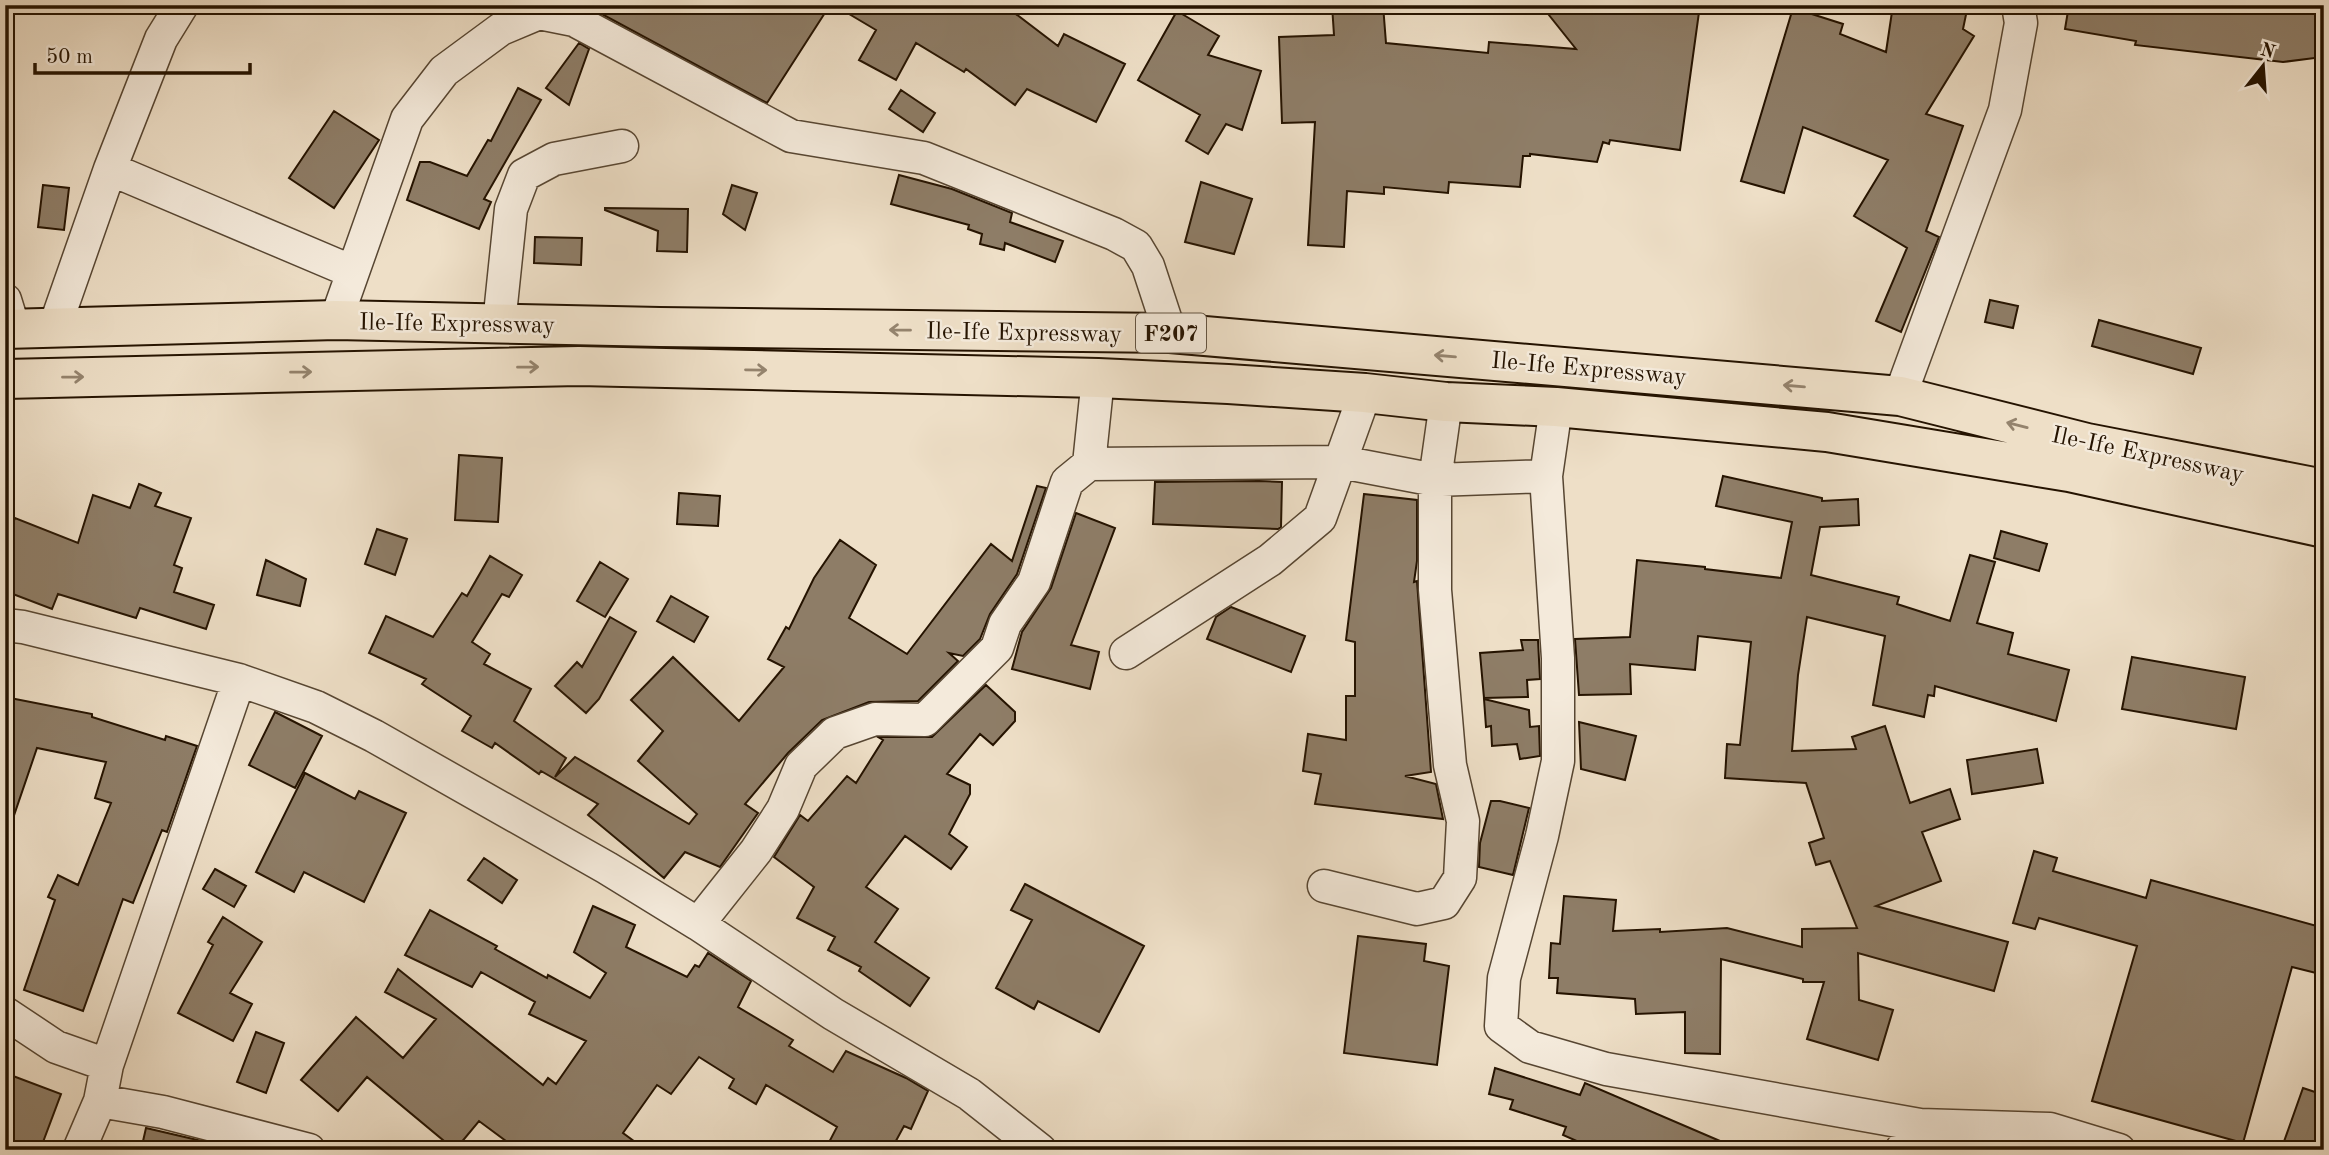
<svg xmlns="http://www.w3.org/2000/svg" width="2329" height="1155" font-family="'Old Standard TT',serif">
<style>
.building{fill:#8e7d67;stroke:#251300;stroke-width:2}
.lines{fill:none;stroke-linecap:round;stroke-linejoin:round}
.minor-casing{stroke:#574632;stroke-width:35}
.major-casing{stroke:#251300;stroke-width:42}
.minor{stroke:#f4eadb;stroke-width:32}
.major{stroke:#eedfc7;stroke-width:38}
.oneway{stroke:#94836d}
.labels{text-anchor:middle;stroke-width:5;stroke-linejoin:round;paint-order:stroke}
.shield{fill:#f4eadb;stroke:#635442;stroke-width:2}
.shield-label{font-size:23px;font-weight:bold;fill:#251300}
.street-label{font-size:24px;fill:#251300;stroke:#f4eadb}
</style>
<rect width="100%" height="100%" fill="#eedfc7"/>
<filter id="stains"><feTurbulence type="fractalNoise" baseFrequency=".00286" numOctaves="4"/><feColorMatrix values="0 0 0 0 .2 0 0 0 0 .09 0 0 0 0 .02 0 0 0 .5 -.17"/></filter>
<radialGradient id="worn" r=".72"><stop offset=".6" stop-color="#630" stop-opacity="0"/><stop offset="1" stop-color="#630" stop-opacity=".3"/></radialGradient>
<path class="building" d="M585,5H830L767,103Z
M834,5H1004L1058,46L1064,34L1125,64L1096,122L1027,89L1015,105L966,69L964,72L916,43L896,80L859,60L876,30Z
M1332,5H1383L1386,43L1488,53L1489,42L1576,49L1541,5H1700L1680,150L1610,140L1609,144L1603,142L1597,162L1530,154V156H1523L1520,187L1449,182L1448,193L1384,187V194L1347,191L1344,247L1308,245L1315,122L1282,123L1279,37L1334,35Z
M1893,5H1968L1963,29L1974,36L1926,114L1963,126L1926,231L1939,237L1901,332L1876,321L1907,248L1854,216L1888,160L1803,127L1784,193L1741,181L1793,8L1843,24L1840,34L1886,52Z
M2069,5H2206L2275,13L2274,5H2317L2323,57L2283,62L2135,45L2136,41L2065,29Z
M1177,11L1219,36L1208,55L1261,71L1242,130L1226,124L1208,154L1186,141L1200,115L1138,80Z
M579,43L589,49L569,105L546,88Z
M518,88L541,100L484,199L491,202L479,229L407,200L420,162H430L467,176L488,140L491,141Z
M901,90L935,113L923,132L889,109Z
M334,111L379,140L334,208L289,178Z
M899,175L952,189L1012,213L1010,222L1063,241L1055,262L1005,243L1004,250L980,244L982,234L968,229L969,225L891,204Z
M1201,182L1252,199L1234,254L1185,242Z
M43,185L69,188L64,230L38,227Z
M732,185L757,193L745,230L723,214Z
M605,208L688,209L687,252L657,251L658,231L605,210Z
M535,237L582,238L581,265L534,263Z
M1990,300L2018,306L2013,328L1985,322Z
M2099,320L2201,348L2193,374L2092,346Z
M459,455L502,458L498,522L455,520Z
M1723,476L1822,498V501L1858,499L1859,525L1820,527L1811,575L1899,597L1897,604L1950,621L1970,555L1995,562L1977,623L2013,633L2008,654L2069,670L2056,721L1935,686L1934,696L1928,695L1924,717L1873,705L1885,636L1807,617L1798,675L1792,751L1856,749L1852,737L1885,726L1910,803L1950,789L1960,819L1922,832L1941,881L1876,906L2008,942L1994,991L1858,953L1859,1000L1893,1010L1878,1060L1807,1039L1824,982H1803V979L1721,959L1720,1054L1685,1053V1012L1636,1014L1635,999L1557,993L1558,978H1549L1551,943L1560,944L1564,896L1616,900L1613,931L1660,929V932L1727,928L1802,947V929L1857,928L1830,861L1816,865L1809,843L1824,838L1806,783L1725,778L1727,744L1740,745L1751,642L1698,636L1695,670L1630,664L1631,694L1579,695L1575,639L1630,637L1637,560L1705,567V569L1781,578L1792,522L1716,506Z
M1259,481L1282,482L1281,527L1278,529L1153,524L1155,482Z
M139,484L161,493L155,506L191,518L174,565L182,568L174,592L214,605L206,629L140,608L136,618L58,594L52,609L5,591V542L15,518L78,543L93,495L130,508Z
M1037,486L1046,488L1017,574L990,614L980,639L963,656L949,653L958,661L918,701L869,702L822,720L788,753L745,804L758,813L720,867L685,852L664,878L588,815L598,804L541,771L539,774L495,743L492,748L462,731L471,716L422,684L426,679L369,653L386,616L433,637L462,593L467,596L490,556L522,575L509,597L502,594L472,642L490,654L484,664L531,689L514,721L566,758L555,777L575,757L689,824L697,814L638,761L663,731L631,700L673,657L739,721L784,667L768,659L786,627L789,629L814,578L840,540L876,565L849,618L907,654L991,544L1012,561Z
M679,493L720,496L718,526L677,524Z
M1364,494L1417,500V561L1414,582L1417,581L1431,772L1405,776L1436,784L1443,819L1315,804L1321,774L1303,771L1308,734L1346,740V696H1355V642L1346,640Z
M1076,513L1115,528L1071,645L1099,652L1090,689L1012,669L1022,632L1051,588Z
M377,529L407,539L395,575L365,564Z
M2001,531L2047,544L2039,571L1994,558Z
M266,560L306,579L300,606L257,595Z
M600,562L628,579L605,617L577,601Z
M671,596L708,617L694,642L657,621Z
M1231,607L1305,636L1291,672L1207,639L1216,617Z
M610,617L636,632L599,699L586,713L555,686L577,662L582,667Z
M1521,640H1538L1540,679L1527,680L1528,697L1484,698L1480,653L1523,650Z
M2132,657L2245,677L2236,729L2122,709Z
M986,685L1015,712V721L993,745L980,734L947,774L970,785V794L949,834L967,847L951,869L905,836L866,887L898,909L875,942L929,978L910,1006L859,971L861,967L828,950L835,937L797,918L814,887L774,857L800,815L808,821L847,776L856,783L883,740L878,737H932Z
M5,697L92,714V717L165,740L166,736L197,746L167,832L162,830L133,903L123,899L83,1011L24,990L55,900L48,897L58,875L78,885L111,803L95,798L106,762L37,748L9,830L5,829Z
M1484,699L1529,710L1530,727L1539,726L1540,756L1520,759L1517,744L1492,746L1491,726L1486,727Z
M275,712L322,736L295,788L249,765Z
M1579,722L1636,736L1625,780L1581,769Z
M2037,749L2043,783L1972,794L1967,760Z
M305,773L355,799L359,791L406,813L364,902L304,872L294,892L256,872Z
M1491,801H1500L1529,808L1513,875L1479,867L1480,843Z
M2034,851L2057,858L2053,871L2146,898L2151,880L2324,928V975L2292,967L2243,1143L2092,1101L2137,946L2039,918L2035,929L2013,923Z
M484,858L517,880L502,903L468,880Z
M215,869L246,886L234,907L203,889Z
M1025,884L1144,946L1099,1032L1038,1001L1034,1009L996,988L1032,920L1011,910Z
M593,906L635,925L626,947L687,977L695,965L699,967L708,953L751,981L738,1007L793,1040L789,1046L833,1072L846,1051L906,1078L928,1091L911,1129L904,1126L891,1150H825L837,1127L766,1085L756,1104L729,1088L734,1079L699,1057L671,1094L657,1085L623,1133L646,1150H518L479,1121L455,1150L367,1077L338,1111L301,1080L356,1017L403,1058L436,1019L385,992L398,969L543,1085L548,1078L556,1084L586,1041L529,1014L535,1002L481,972L472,987L405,955L430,910L497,946L495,949L547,978L548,975L590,998L606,973L574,952Z
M223,917L262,942L230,993L252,1004L233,1041L178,1013L213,945L208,942Z
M1358,936L1426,944L1424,961L1449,966L1437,1065L1344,1053Z
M256,1032L284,1043L266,1093L237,1082Z
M1495,1068L1580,1095L1585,1083L1741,1150H1597L1563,1135L1566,1127L1510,1109L1513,1100L1489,1094Z
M13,1076L61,1094L40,1150H5V1095Z
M2303,1088L2324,1095V1150H2281Z
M146,1128L219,1145L218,1150H141Z"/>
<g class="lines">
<defs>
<path id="minor" d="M110,169L353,272
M5,300L14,329
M336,320L407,119L444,71L501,29L539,13L574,20L791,136L924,158L1114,234L1136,246L1148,266L1170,333
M499,324L511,209L524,175L554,159L622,146
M54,329L110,169L161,39L182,5
M1900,396L2005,110L2021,23L2018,5
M1556,407L1546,476L1558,658V761L1542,836L1504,978L1501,1026L1530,1047L1606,1069L1920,1125
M1089,464L1098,378
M5,625L23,627L239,680L316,707L374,736L607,868L698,924L833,1014L969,1094L1040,1150
M1126,653L1270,560L1320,518L1365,393
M1324,886L1417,909L1444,903L1460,878L1463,821L1450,765L1435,590V480L1446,402
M698,924L756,851L783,809L801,766L835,733L875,719L925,720L997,648L1005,624L1034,582L1067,482L1089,464L1341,462L1435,480L1546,476
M5,1013L56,1047L107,1065
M100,1101L163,1112L309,1150
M79,1150L100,1101L107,1065L239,680
M1901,1150L1920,1125L2050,1129L2119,1150"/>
<path id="major" d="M5,329L336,320L660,327L1170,333L1900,396L2087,443L2324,489
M5,379L579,366L1098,378L1228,384L1365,393L1446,402L1556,407L1827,432L2069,472L2324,528"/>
</defs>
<use href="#minor" class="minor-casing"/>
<use href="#major" class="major-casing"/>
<use href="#minor" class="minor"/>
<use href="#major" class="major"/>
</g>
<defs><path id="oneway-shaft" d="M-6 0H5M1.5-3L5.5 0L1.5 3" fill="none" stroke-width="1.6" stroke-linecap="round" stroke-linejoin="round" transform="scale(1.75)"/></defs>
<g class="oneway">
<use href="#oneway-shaft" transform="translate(900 330) rotate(-179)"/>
<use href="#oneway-shaft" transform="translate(1445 356) rotate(-175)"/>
<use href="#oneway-shaft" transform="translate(528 367) rotate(-1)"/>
<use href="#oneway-shaft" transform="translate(756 370) rotate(1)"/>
<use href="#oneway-shaft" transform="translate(301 372) rotate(-1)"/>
<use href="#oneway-shaft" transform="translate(73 377) rotate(-1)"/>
<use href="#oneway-shaft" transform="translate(1794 386) rotate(-175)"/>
<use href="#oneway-shaft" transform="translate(2017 425) rotate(-166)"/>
</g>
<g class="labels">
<rect class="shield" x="1136" y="313.5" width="70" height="39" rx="5"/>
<g class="shield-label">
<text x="1171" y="341">F207</text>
</g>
<g class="street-label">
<text transform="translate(457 323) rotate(1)" y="8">Ile-Ife Expressway</text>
<text transform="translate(1024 332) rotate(1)" y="8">Ile-Ife Expressway</text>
<text transform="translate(1589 368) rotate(5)" y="8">Ile-Ife Expressway</text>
<text transform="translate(2148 454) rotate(12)" y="8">Ile-Ife Expressway</text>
</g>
</g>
<rect width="2329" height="1155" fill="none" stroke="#eedfc7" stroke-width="28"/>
<rect x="7" y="7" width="2315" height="1141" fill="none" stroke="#251300" stroke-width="3.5"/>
<rect x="14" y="14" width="2301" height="1127" fill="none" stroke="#251300" stroke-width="2"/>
<g transform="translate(2263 66) rotate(17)" stroke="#f4eadb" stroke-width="5" paint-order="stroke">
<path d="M0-5L12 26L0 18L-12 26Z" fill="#251300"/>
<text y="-10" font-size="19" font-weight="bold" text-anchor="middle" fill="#251300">N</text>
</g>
<path d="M35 63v10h215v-10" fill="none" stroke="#251300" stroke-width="3.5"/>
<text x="46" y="63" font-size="21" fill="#251300" stroke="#f4eadb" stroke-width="5" paint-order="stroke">50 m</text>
<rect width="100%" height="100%" filter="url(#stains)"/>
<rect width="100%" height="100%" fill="url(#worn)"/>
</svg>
